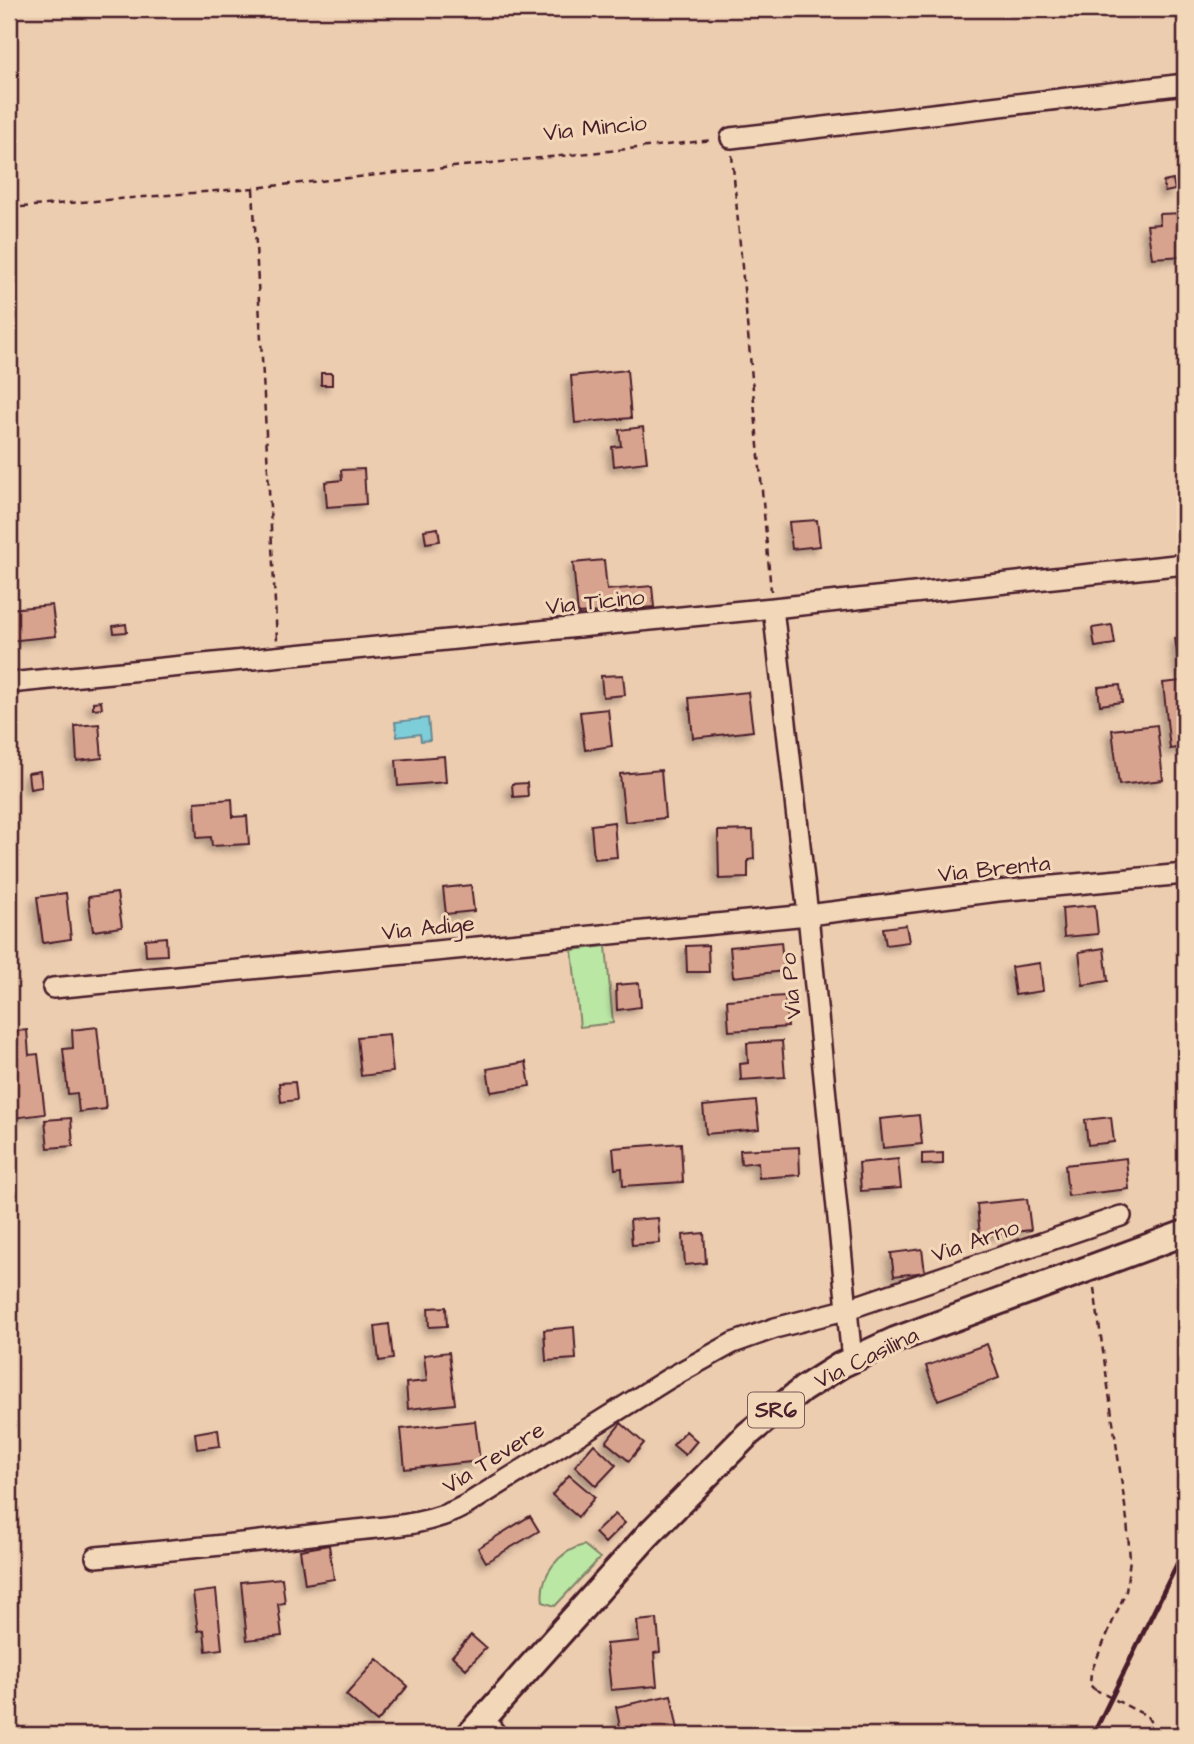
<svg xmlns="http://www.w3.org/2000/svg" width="1194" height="1744" font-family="'Architects Daughter',sans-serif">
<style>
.green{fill:#bbe7a5;stroke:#828368;stroke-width:2}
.water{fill:#7eced9;stroke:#698893;stroke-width:2}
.building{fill:#d8a38e;stroke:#4a1f2b;stroke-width:2;filter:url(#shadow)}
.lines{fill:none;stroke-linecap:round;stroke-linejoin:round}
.minor-casing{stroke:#4a1f2b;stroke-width:24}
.major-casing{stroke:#4a1f2b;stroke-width:30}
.path{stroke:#4a1f2b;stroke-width:2.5;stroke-dasharray:7 5;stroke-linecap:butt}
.minor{stroke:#f2d8b9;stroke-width:19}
.major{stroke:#f2d8b9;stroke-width:24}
.rail{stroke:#4a1f2b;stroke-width:5}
.path-bridge{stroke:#4a1f2b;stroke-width:2.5;stroke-dasharray:7 5;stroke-linecap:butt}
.labels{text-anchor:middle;stroke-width:6;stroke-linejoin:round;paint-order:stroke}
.shield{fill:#f2d8b9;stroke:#7c5656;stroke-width:2}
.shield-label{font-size:21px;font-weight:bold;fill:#4a1f2b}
.street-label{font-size:23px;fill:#4a1f2b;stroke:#f2d8b9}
</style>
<defs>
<filter id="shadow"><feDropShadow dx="-5" dy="5" stdDeviation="3.5" flood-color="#0004"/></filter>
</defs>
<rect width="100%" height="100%" fill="#edcdb0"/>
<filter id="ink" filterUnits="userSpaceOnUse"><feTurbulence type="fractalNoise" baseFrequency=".0143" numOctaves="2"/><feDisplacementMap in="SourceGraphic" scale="14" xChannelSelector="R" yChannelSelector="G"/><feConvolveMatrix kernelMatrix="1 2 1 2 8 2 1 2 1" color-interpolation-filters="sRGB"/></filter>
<g filter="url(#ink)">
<path class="green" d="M606,946L613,1023L580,1027L572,950Z
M584,1545L600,1558L555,1606L543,1602C539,1575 559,1551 584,1545Z"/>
<path class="water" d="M428,718L430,740L421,741L420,734L397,737L395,722Z"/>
<path class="building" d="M1173,180L1175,190L1165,192L1163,182Z
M1185,213V256L1152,258L1147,225L1160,224L1159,214Z
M627,370L631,418L575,423L571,376Z
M321,373H332V385H321Z
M643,427L647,462L614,466L612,447L621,446L619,430Z
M364,469L366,504L327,507L325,482L342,480L341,470Z
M817,520L820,546L792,549L789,522Z
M438,528L440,541L426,543L424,530Z
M604,560L607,590L652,586L654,607L578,614L573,563Z
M52,605L56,636L9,641V609Z
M126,624L127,632L114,633L113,626Z
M1112,625L1115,644L1095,647L1092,628Z
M1185,636V671L1180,672L1175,638Z
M623,675L625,695L603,697L601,676Z
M1181,681L1182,691H1185V723L1182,724L1184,747L1170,749L1163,683Z
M1120,685L1122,702L1100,705L1098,687Z
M748,692L753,731L693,738L689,698Z
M101,701L102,708L93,709V702Z
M608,709L612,746L585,750L580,712Z
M99,724L102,758L77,761L75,726Z
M1157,725L1163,780L1119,785L1112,730Z
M444,756L446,782L398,786L396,760Z
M661,770L665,818L625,822L620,774Z
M40,771L42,787L30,789L28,773Z
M527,783L528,796L513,797L512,784Z
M232,799L233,817L247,816L249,844L212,846L211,837L197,838L195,802Z
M614,822L617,857L594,859L591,825Z
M753,830L754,859L748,860V878L719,879L718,831Z
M471,885L474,911L446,914L443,888Z
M66,893L71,939L43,943L37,897Z
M117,893L122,927L93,931L88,897Z
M1095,905L1098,934L1064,937L1062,908Z
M906,925L909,942L886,945L883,928Z
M166,937L167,955L146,956L145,939Z
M781,942L784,971L733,977L730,947Z
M708,945L709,972H687L686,946Z
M1104,948L1108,981L1083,985L1079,952Z
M1040,963L1043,991L1015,995L1011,967Z
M639,983L641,1007L617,1010L616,985Z
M785,996L788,1027L729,1031L727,1000Z
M97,1027L106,1109L79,1112L77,1093L68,1094L63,1049L73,1048L72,1030Z
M27,1030L29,1055L38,1054L45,1114L13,1118L9,1078V1032Z
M389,1034L393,1072L361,1076L357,1037Z
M782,1041L785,1077L741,1080L740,1064L748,1063L747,1043Z
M526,1062L530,1086L491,1092L487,1069Z
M295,1082L297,1100L281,1102L279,1083Z
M756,1101L759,1129L706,1134L703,1106Z
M919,1115L922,1144L883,1148L880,1119Z
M1111,1117L1114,1142L1088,1145L1085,1120Z
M71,1118L73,1146L48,1148L45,1120Z
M681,1143L683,1182L623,1186L622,1168L615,1169L613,1148Z
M799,1147L800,1175L759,1178L758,1162L741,1164L740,1150Z
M943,1153V1164L922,1165V1154Z
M1126,1158L1129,1189L1068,1196L1065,1165Z
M898,1159L901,1188L861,1191L859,1163Z
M1027,1199L1031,1230L980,1236L977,1204Z
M658,1218L660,1243L632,1245L630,1220Z
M704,1233L706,1263L685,1265L683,1235Z
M922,1249L925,1272L894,1276L891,1253Z
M446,1307L447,1326L429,1327L428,1308Z
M389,1324L393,1359L379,1361L375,1326Z
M574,1327L576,1359L546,1361L544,1330Z
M987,1344L999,1378L938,1400L926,1366Z
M449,1352L455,1404L408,1409L406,1383L427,1381L424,1355Z
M475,1421L480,1461L405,1469L401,1429Z
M621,1423L644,1443L629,1461L606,1442Z
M218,1429L220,1446L197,1449L195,1433Z
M686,1431L697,1441L685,1455L673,1445Z
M594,1444L616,1465L596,1486L575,1466Z
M569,1475L595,1497L578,1517L552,1495Z
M615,1514L625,1523L605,1543L595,1533Z
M530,1516L539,1531L486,1562L478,1548Z
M329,1545L334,1579L305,1584L300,1550Z
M282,1578L285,1603L278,1604L282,1636L247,1640L241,1582Z
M216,1590L222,1649L206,1651L204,1630L198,1631L193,1593Z
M657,1619L660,1652L654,1653L657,1686L611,1690L606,1644L639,1641L637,1621Z
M471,1635L486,1648L466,1669L452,1656Z
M9,1647L11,1673H9Z
M377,1659L408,1686L377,1722L346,1695Z
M671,1695L679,1735H643L642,1728L621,1732L616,1707Z"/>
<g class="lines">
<defs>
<path id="minor" d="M731,138L1185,84
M773,608L808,915L852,1360
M9,683L773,608L1185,564
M53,988L808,915L998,891L1185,874
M96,1557C177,1550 256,1542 336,1532C379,1527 428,1527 466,1505L668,1379L733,1343L775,1328L845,1310L1121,1216
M483,1719L497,1735"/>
<path id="major" d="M469,1735L647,1536L748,1434L803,1389L841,1365L895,1340L1185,1233"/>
</defs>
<use href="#minor" class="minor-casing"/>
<use href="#major" class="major-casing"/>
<path class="path" d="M732,155L771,591
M253,189L277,640
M9,208L253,188L713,140
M1094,1288L1127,1520L1130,1559L1126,1591L1091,1672L1090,1685L1094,1689
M1147,1716L1158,1735"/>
<use href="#minor" class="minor"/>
<use href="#major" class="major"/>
<path class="rail" d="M1093,1735L1185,1548"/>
<path class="path-bridge" d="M1094,1689L1147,1716"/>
</g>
</g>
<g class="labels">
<rect class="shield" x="748" y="1392.5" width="56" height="35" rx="5"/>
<g class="shield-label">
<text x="776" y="1417">SR6</text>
</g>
<g class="street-label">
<text transform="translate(595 127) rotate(-6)" y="8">Via Mincio</text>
<text transform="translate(595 601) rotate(-6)" y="8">Via Ticino</text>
<text transform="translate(994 868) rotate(-6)" y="8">Via Brenta</text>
<text transform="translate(428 927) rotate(-6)" y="8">Via Adige</text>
<text transform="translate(790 986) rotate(-95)" y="8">Via Po</text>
<text transform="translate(975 1240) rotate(-19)" y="8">Via Arno</text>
<text transform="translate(866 1357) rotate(-26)" y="8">Via Casilina</text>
<text transform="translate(493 1457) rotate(-32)" y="8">Via Tevere</text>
</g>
</g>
<rect width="1194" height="1744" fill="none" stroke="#f2d8b9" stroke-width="35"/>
<rect x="18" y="18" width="1159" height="1709" fill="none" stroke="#4a1f2b" stroke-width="2.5" filter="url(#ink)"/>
</svg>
